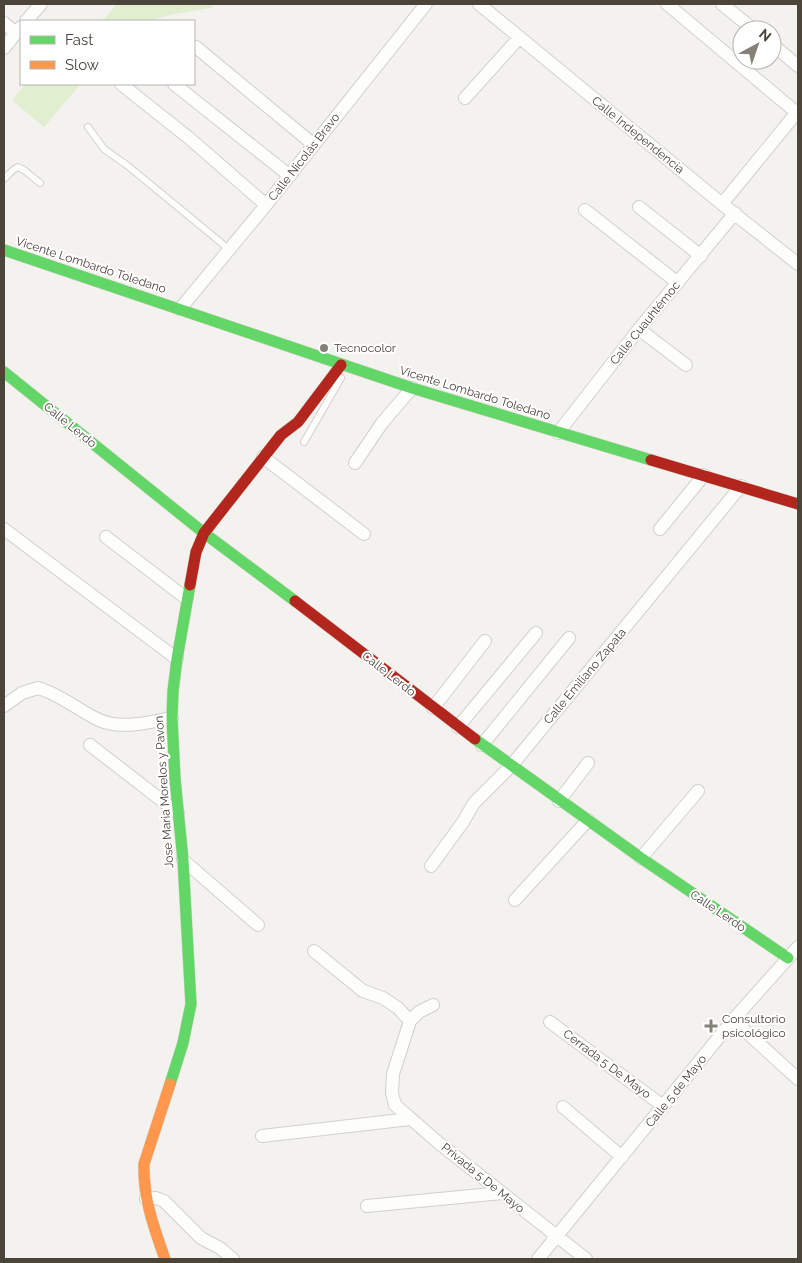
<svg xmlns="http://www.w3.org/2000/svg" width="802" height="1263" font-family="Raleway,sans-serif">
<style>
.green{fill:#e1eecf}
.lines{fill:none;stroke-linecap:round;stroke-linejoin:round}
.lane-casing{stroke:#d2d0cb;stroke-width:8}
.street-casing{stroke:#d2d0cb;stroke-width:14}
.fast-casing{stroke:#d3cfc5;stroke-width:12}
.slow-casing{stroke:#d3cfc5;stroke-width:12}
.jam-casing{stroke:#d3cfc5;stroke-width:12}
.lane{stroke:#fdfdfc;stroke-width:6}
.street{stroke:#fdfdfc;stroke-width:12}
.fast{stroke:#63d668;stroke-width:11}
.slow{stroke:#ff974d;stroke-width:11}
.jam{stroke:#b3261e;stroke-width:11}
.poi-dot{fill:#868178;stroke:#fff;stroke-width:2}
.labels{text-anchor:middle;stroke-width:4;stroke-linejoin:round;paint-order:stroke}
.street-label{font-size:12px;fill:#4b4439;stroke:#fff}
.poi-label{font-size:12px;fill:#4b4439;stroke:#fff;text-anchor:start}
</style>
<rect width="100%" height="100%" fill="#f4f2ee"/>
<path class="green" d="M117,4H216L210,8L169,15L149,21H102Z
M26,84H81L44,127L12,100Z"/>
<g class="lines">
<defs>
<path id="lane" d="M88,127L104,149L128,166L230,250
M4,179L13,170L18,167L24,170L40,183
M304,442L341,378"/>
<path id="street" d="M479,4L722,204L798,264
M667,4L797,113
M722,4L754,30
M26,21L41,4
M4,23L16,33
M772,44L798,66
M196,47L314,145
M4,48L21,27
M121,84L189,138L266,205
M174,84L290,176
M465,98L519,38
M722,204L798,111
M639,207L701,256
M585,210L678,283
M180,309L266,205L426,4
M639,329L686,365
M558,433L639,329L735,213
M263,457L364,534
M355,463L382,423L412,388
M4,529L177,659
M660,529L704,475
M106,537L187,599
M4,706L22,693L38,688C60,694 79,711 99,720C121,730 149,722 172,718
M433,708L485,641
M458,727L536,633
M90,745L178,813
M482,745L569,638
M559,801L588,763
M641,858L698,791
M183,860L258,925
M431,866L463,822L474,803L511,766L741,486
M515,900L588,820
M314,951L363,991L383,998L398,1008L410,1021
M433,1005L419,1012L410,1021L393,1074L392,1093L395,1105L440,1144L586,1259
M733,1020L798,1079
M550,1022L663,1106
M563,1107L622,1157
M262,1136L410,1119
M146,1199L156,1198L164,1201L201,1238L220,1248L233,1259
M367,1206L502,1193
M538,1259L733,1020L798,947"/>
<path id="fast" d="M4,250L412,388L651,460
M4,372L204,533L295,601
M475,739L641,858L788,958
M170,1084L183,1043L191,1004L183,860L175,779L172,718L173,691L177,659L190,585"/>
<path id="slow" d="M165,1259C154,1228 143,1198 144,1164L170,1084"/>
<path id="jam" d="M651,460L798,504
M190,585L196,552L204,533L281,435L298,422L341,365
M295,601L475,739"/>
</defs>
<use href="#lane" class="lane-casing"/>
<use href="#street" class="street-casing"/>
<use href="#fast" class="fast-casing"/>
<use href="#slow" class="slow-casing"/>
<use href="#jam" class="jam-casing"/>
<use href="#lane" class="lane"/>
<use href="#street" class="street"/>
<use href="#fast" class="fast"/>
<use href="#slow" class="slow"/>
<use href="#jam" class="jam"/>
</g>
<g class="poi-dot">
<circle cx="324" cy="348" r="5"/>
<path d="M708.5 1018.5h5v5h5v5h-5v5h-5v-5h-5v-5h5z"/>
</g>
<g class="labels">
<g class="street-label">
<text transform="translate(638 135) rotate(39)" y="4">Calle Independencia</text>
<text transform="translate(304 157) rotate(-52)" y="4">Calle Nicolás Bravo</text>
<text transform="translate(91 265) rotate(18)" y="4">Vicente Lombardo Toledano</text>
<text transform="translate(645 323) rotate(-51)" y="4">Calle Cuauhtémoc</text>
<text transform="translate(475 393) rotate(17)" y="4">Vicente Lombardo Toledano</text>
<text transform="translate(70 425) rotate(39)" y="4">Calle Lerdo</text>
<text transform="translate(389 674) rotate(38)" y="4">Calle Lerdo</text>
<text transform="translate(585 676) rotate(-50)" y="4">Calle Emiliano Zapata</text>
<text transform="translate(164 792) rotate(-94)" y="4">Jose Maria Morelos y Pavon</text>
<text transform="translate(718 911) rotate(34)" y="4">Calle Lerdo</text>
<text transform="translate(607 1064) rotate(37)" y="4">Cerrada 5 De Mayo</text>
<text transform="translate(676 1091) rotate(-51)" y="4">Calle 5 de Mayo</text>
<text transform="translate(483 1178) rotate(39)" y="4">Privada 5 De Mayo</text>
</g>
<g class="poi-label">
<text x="334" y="352">Tecnocolor</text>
<text x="722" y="1023">Consultorio<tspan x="722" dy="14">psicológico</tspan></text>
</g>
</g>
<rect width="802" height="1263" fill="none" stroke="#4b4439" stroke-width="10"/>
<rect x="20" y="20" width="175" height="65" fill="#ffffff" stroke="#b7b4b0"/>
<rect x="30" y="36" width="25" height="8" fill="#63d668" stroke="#b7b4b0"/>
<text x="65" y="45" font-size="15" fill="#4b4439">Fast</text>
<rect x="30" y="61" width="25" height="8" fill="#ff974d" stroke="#b7b4b0"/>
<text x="65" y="70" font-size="15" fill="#4b4439">Slow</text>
<g transform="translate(757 45) rotate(40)"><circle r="24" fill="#ffffff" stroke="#b7b4b0"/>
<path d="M0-4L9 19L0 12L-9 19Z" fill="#868178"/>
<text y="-8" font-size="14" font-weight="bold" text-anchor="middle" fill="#4b4439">N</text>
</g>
</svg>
